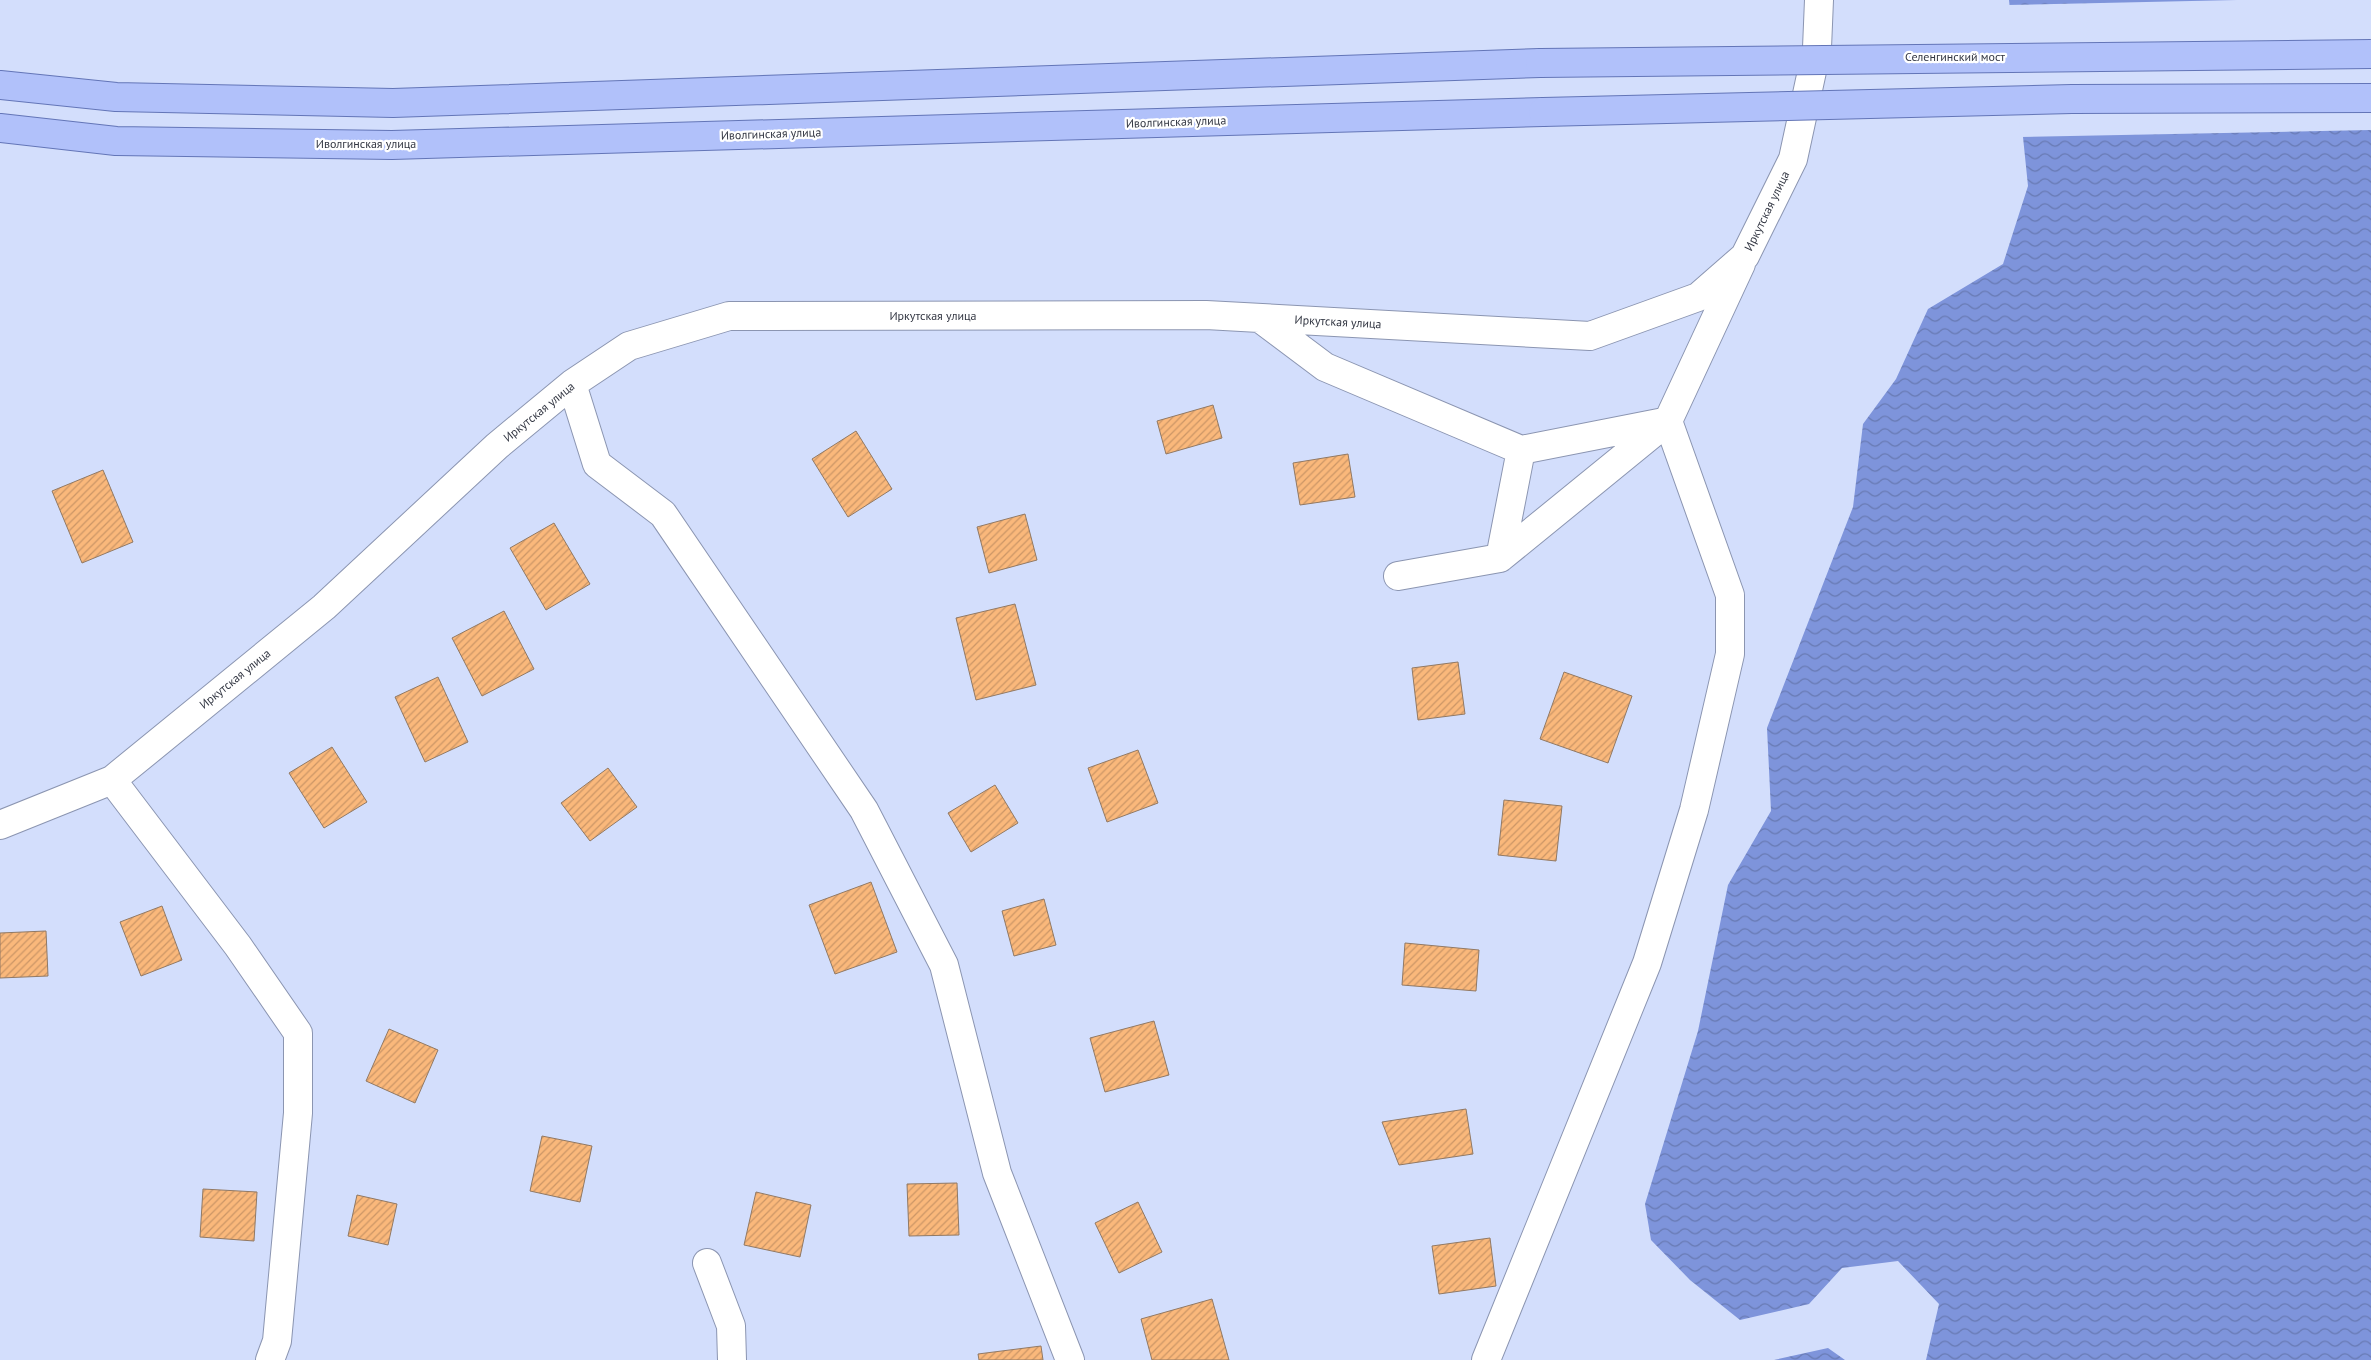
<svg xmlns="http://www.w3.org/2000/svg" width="2371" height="1360" font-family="'PT Sans',sans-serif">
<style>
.water{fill:url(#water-waves)}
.pier{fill:#d3defc}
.building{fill:url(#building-hatch);stroke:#917964}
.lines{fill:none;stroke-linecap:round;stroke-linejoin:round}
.minor-casing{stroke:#8b95b1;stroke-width:30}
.major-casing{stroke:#6375b7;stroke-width:30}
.minor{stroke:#fff;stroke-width:28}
.major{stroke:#b1c1fa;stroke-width:28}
.major-bridge-casing{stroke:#6375b7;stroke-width:30;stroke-linecap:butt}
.major-bridge{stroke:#b1c1fa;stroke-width:28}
.labels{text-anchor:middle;stroke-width:4.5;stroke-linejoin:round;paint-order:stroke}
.street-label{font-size:12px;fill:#333743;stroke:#fff}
</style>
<defs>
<pattern id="water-waves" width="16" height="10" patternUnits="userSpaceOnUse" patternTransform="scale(1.25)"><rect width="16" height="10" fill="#7e94db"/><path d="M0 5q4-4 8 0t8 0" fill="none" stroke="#687ab3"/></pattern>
<pattern id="building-hatch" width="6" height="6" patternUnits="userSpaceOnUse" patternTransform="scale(1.25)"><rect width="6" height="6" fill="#fab87b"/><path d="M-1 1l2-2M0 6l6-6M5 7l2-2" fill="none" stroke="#cb9666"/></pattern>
</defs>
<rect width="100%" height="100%" fill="#d3defc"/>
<path class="water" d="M2009,0H2371V1360H1926L1939,1304L1898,1261L1842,1268L1809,1304L1740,1320L1690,1280L1651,1240L1645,1204L1698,1031L1728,885L1771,811L1767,728L1853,507L1863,424L1896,379L1928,309L2003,264L2028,186Z
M1828,1348L1845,1360H1774Z"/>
<path class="pier" d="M2237,0H2371V130L2021,137L2007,5Z"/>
<path class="building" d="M1213,405L1222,438L1166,454L1157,421Z
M856,431L892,489L848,517L812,459Z
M1348,454L1355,497L1300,505L1293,463Z
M103,470L133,542L82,563L52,491Z
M1025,514L1037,560L989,573L977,527Z
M554,523L590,584L546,610L510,548Z
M1015,604L1036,685L976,700L956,618Z
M504,611L534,669L482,696L452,638Z
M1458,662L1465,714L1418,720L1412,668Z
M1564,672L1632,696L1608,763L1540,739Z
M438,677L468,742L425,762L395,697Z
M332,747L367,802L324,828L289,773Z
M1138,750L1158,803L1107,822L1088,768Z
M608,768L637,807L590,841L561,803Z
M995,785L1018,823L971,852L948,813Z
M1504,800L1562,806L1556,861L1498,855Z
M871,882L897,952L835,974L809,905Z
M1044,899L1056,945L1014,956L1002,911Z
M162,906L182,960L141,976L120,922Z
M46,931L48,976L0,978V933Z
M1405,943L1479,950L1476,991L1402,985Z
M1154,1021L1169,1075L1105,1092L1090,1038Z
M389,1029L438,1050L415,1103L366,1081Z
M1466,1109L1473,1154L1399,1165L1382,1122Z
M542,1136L592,1146L580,1202L530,1191Z
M957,1183L959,1235L909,1236L907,1184Z
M203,1189L257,1192L254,1241L200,1237Z
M756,1192L811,1205L800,1257L744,1245Z
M357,1195L397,1204L388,1245L348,1236Z
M1138,1202L1162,1252L1119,1273L1095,1223Z
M1490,1238L1496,1286L1439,1294L1432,1246Z
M1212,1299L1229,1360H1152L1141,1319Z
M1041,1346L1043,1360H979L978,1354Z"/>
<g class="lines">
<defs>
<path id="minor" d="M1261,319L1325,367L1521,450L1664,422
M572,384L597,464L663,514L864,810L944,965L997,1173L1070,1360
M1500,558L1521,450
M1398,576L1500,558L1668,421L1741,264
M112,780L238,946L298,1033V1113L277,1341L270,1360
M0,825L112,780L324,607L497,446L572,384L629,346L729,316L1206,315L1590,336L1698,297L1745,256L1793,159L1817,48L1819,0
M707,1263L731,1326L732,1360
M1486,1360L1647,963L1694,810L1730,654V595L1668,421"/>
<path id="major" d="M0,85L116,97L393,103L1540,63
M0,128L116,141L392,145L1543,112"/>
</defs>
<use href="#minor" class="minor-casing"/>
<use href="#major" class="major-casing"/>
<use href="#minor" class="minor"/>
<use href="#major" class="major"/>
<defs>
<path id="major-bridge" d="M1540,63L2371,54
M1543,112L2072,99L2371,98"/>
</defs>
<use href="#major-bridge" class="major-bridge-casing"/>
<use href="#major-bridge" class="major-bridge"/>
</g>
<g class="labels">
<g class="street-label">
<text x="1955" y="61">Селенгинский мост</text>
<text transform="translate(1176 122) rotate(-2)" y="4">Иволгинская улица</text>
<text transform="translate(771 134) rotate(-2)" y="4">Иволгинская улица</text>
<text x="366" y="148">Иволгинская улица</text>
<text transform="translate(1767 211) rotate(-64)" y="4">Иркутская улица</text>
<text x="933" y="320">Иркутская улица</text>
<text transform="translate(1338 322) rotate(3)" y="4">Иркутская улица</text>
<text transform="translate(539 412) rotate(-39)" y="4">Иркутская улица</text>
<text transform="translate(235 679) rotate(-39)" y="4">Иркутская улица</text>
</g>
</g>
</svg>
